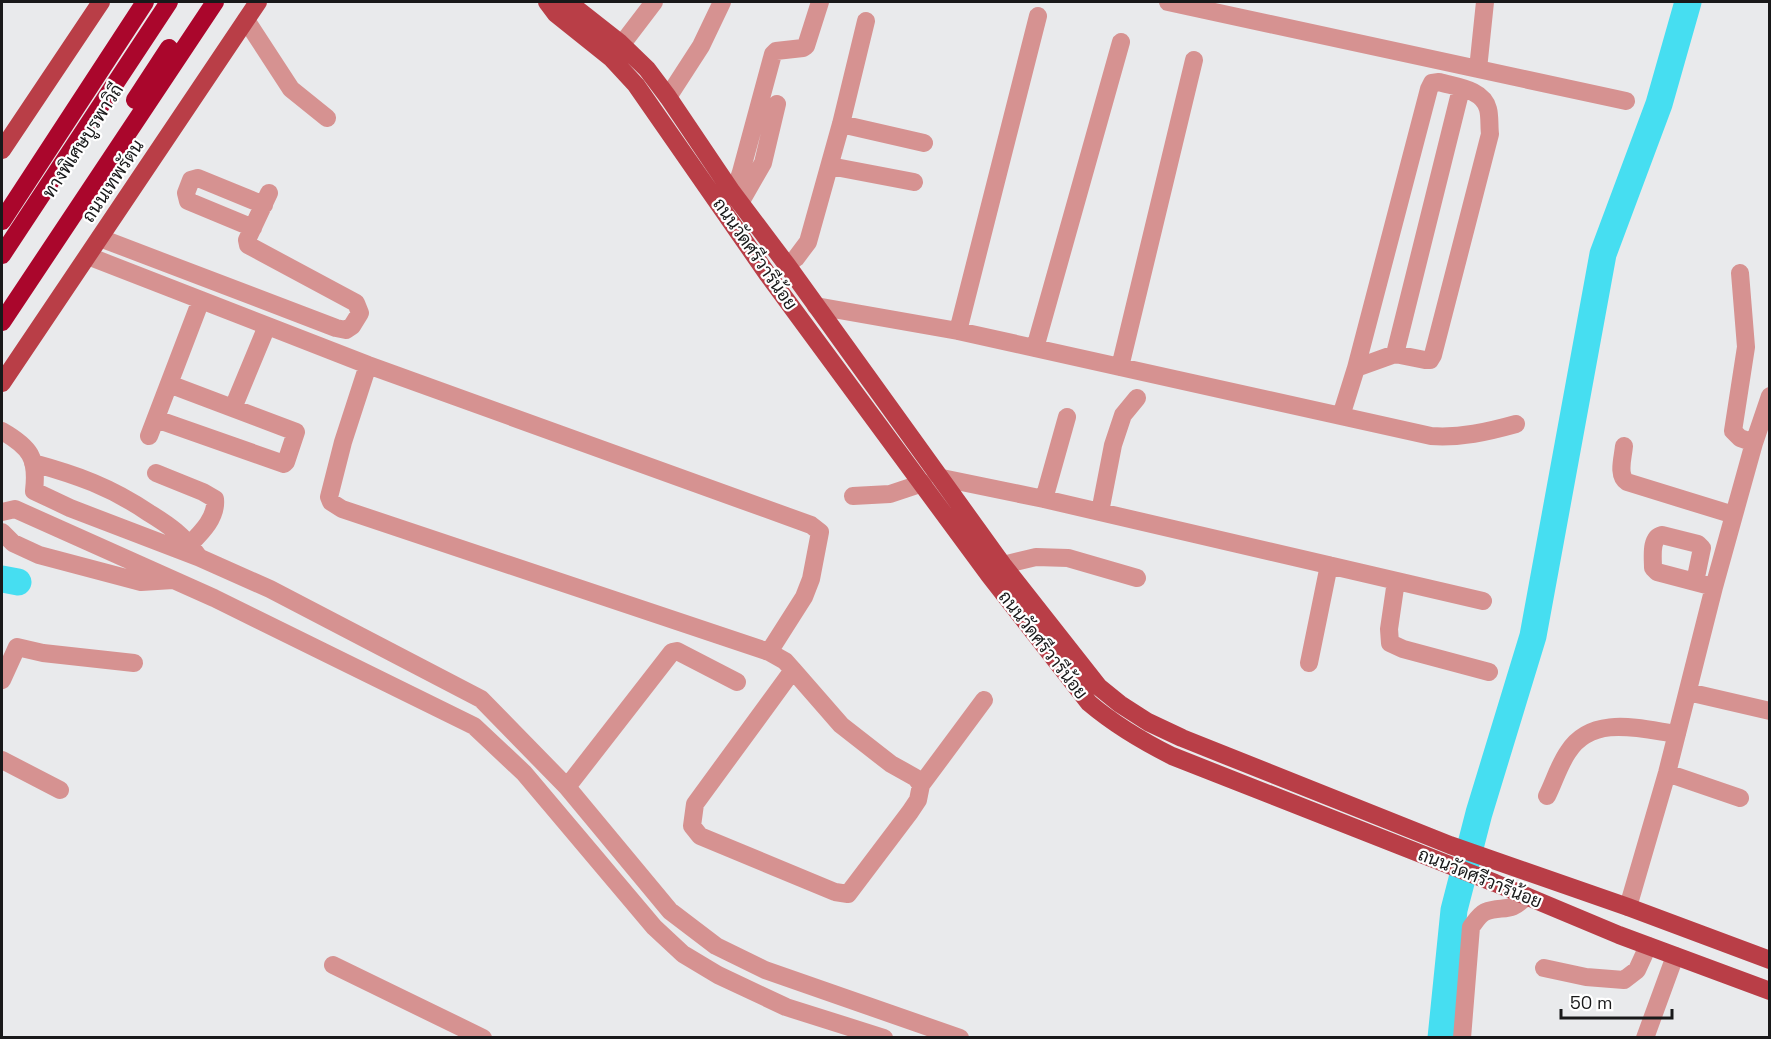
<svg xmlns="http://www.w3.org/2000/svg" width="1771" height="1039" font-family="'Space Grotesk',Sarabun,sans-serif">
<style>
.lines{fill:none;stroke-linecap:round;stroke-linejoin:round}
.river{stroke:#46def1;stroke-width:27}
.minor{stroke:#d69291;stroke-width:18}
.major{stroke:#b93e47;stroke-width:18}
.highway{stroke:#aa062c;stroke-width:18}
.labels{text-anchor:middle;stroke-width:4.5;stroke-linejoin:round;paint-order:stroke}
.street-label{font-size:18px;fill:#19191a;stroke:#fff}
</style>
<rect width="100%" height="100%" fill="#e9eaec"/>
<g class="lines">
<path class="river" d="M2,579L18,582
M1441,1038L1454,910L1479,813L1533,636L1603,254L1659,104L1688,2"/>
<path class="minor" d="M1168,2L1626,101
M246,20L291,89L327,118
M622,44L654,2
M1478,69L1485,2
M1439,82C1456,87 1483,89 1488,109C1490,116 1489,126 1490,134L1433,355L1430,360H1425L1395,354L1356,368L1429,89L1432,83Z
M668,97L701,46L722,2
M841,124L924,143
M830,166L914,182
M732,192L737,184L741,172L773,54L776,51L803,48L806,46L820,2
M740,203L763,163L777,104
M253,228L188,201L186,193L191,180L198,178L264,205
M100,238L336,328L346,330L352,326L360,313L356,303L248,245L247,240L269,193
M88,256L368,365L811,525L820,532L811,579L804,597L769,652
M787,265L796,258L808,242L841,124L866,21
M1740,273L1746,347L1733,431L1740,438L1754,443
M816,306L958,331L1431,436C1461,438 1487,432 1516,424
M958,331L1038,16
M1035,348L1121,42
M1395,354L1461,89
M368,365L343,442L329,497L331,502L342,509L769,652L785,661L793,670
M1120,367L1194,60
M233,408L267,326
M1341,416L1356,368
M156,419L284,464L286,462L296,432L169,384
M2,431C30,447 38,458 34,491L70,508L198,557L270,589L481,699L567,787L670,911L716,946L765,970L960,1038
M149,436L201,300
M1624,446C1623,458 1617,475 1627,482L1734,515
M33,463C77,475 111,487 149,513C169,525 184,536 198,556
M156,473L203,492L215,499C217,517 202,532 190,544
M942,478L1044,499L1483,601
M853,496L890,494L923,483
M1044,499L1067,417
M2,512L15,509L214,598L474,726L524,773L654,927L683,954L718,975L786,1007L884,1038
M1100,512L1113,445L1123,415L1137,398
M2,532L13,543L39,555L141,582L173,580
M1003,565L1036,557L1068,558L1137,578
M1396,581L1389,629L1390,643L1403,649L1489,672
M1695,582L1702,548L1698,544L1662,535C1650,538 1653,557 1653,568L1657,572L1714,587
M1309,663L1329,565
M2,680L17,647L43,653L134,663
M1688,692L1770,711
M2,760L60,790
M1667,773L1740,798
M921,785L916,778L891,764L841,725L793,670L695,804L692,826L700,836L835,892L848,894L910,812L918,800L921,785L984,700
M567,787L672,652L677,651L737,682
M1547,796C1554,782 1559,765 1568,752C1592,714 1641,729 1677,734
M1628,907L1667,773L1714,587L1754,443L1770,396
M333,965L483,1038
M1544,968L1586,977L1624,980L1637,970L1648,946
M1462,1038L1471,927C1475,922 1479,915 1485,912C1502,905 1511,914 1526,896
M1645,1038L1675,956"/>
<path class="major" d="M547,2L556,14L611,58L636,85L768,275L989,575L1089,703C1115,725 1142,741 1172,756L1495,883L1619,935L1770,991
M568,2L619,42L647,69L668,97L732,192L787,265L1003,565L1099,687L1120,704L1148,722L1182,738L1450,845L1628,907L1770,960
M2,150L101,2
M2,383L258,2"/>
<path class="highway" d="M135,100L169,48
M2,221L145,2
M2,255L169,2
M2,322L215,2"/>
</g>
<g class="labels">
<g class="street-label">
<text transform="translate(83 141) rotate(-57)" y="6">ทางพิเศษบูรพาวิถี</text>
<text transform="translate(113 181) rotate(-56)" y="6">ถนนเทพรัตน</text>
<text transform="translate(755 254) rotate(55)" y="6">ถนนวัดศรีวารีน้อย</text>
<text transform="translate(1043 645) rotate(52)" y="6">ถนนวัดศรีวารีน้อย</text>
<text transform="translate(1480 878) rotate(22)" y="6">ถนนวัดศรีวารีน้อย</text>
</g>
</g>
<rect width="1771" height="1039" fill="none" stroke="#19191a" stroke-width="6"/>
<path d="M1561 1009v9h111v-9" fill="none" stroke="#19191a" stroke-width="3"/>
<text x="1570" y="1009" font-size="18" fill="#19191a" stroke="#ffffff" stroke-width="4.5" paint-order="stroke">50 m</text>
</svg>
